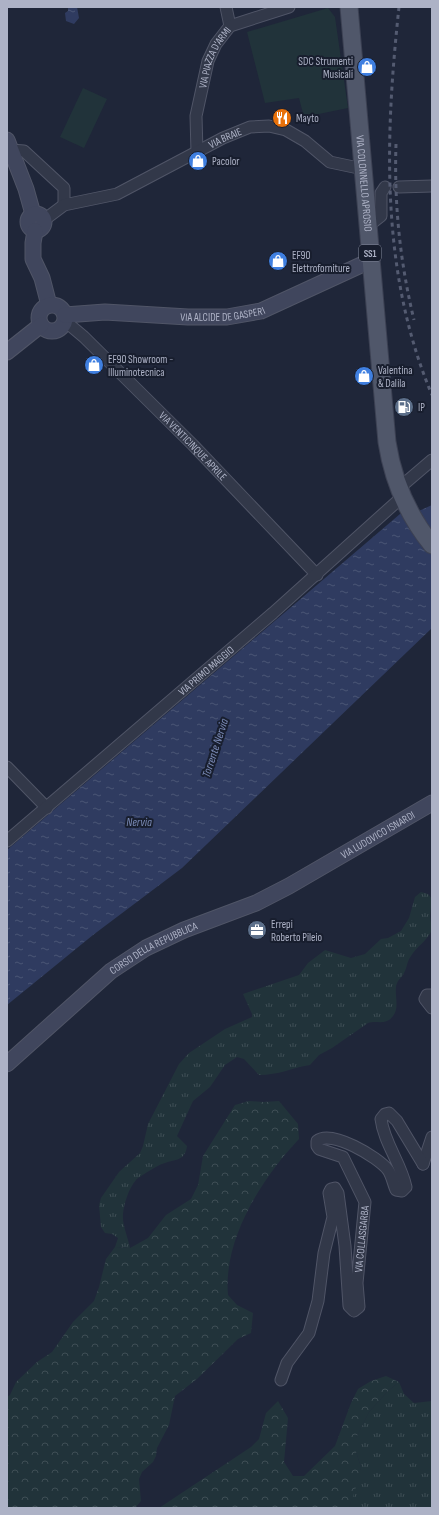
<svg xmlns="http://www.w3.org/2000/svg" width="439" height="1515" font-family="'Sofia Sans Condensed',sans-serif">
<style>
.grass{fill:url(#grass-tufts)}
.forest{fill:url(#forest-crowns)}
.park{fill:#21333a}
.water{fill:url(#water-ripples)}
.lines{fill:none;stroke-linecap:round;stroke-linejoin:round}
.street-casing{stroke:#505567;stroke-width:13}
.secondary-casing{stroke:#505567;stroke-width:17}
.primary-casing{stroke:#3c4153;stroke-width:19}
.street{stroke:#323849;stroke-width:11}
.secondary{stroke:#40465d;stroke-width:15}
.primary{stroke:#50576a;stroke-width:17}
.rail{stroke:#545b71;stroke-width:3;stroke-dasharray:4 4;stroke-linecap:butt}
.labels{text-anchor:middle;stroke-width:4;stroke-linejoin:round;paint-order:stroke}
.shield{fill:#181e2e;stroke:#808698;stroke-width:1}
.shield-label{font-size:10px;font-weight:bold;fill:#adb2c6}
.street-label{font-size:11px;fill:#adb2c6;stroke:#181e2e}
.poi-label{font-size:11px;fill:#adb2c6;stroke:#181e2e;text-anchor:start}
.water-label{font-size:12px;font-style:italic;fill:#7a8ab5;stroke:#181e2e}
</style>
<defs>
<pattern id="grass-tufts" width="24" height="20" patternUnits="userSpaceOnUse"><rect width="24" height="20" fill="#21333a"/><path d="M3 7l-1-3M5 7V3M7 7l1-3M15 17l-1-3M17 17v-4M19 17l1-3" fill="none" stroke="#3f4e55"/></pattern>
<pattern id="forest-crowns" width="20" height="18" patternUnits="userSpaceOnUse"><rect width="20" height="18" fill="#21333a"/><path d="M2 6a3 3 0 1 1 6 0M12 15a3 3 0 1 1 6 0" fill="none" stroke="#3f4e55"/></pattern>
<pattern id="water-ripples" width="26" height="14" patternUnits="userSpaceOnUse"><rect width="26" height="14" fill="#2f3b60"/><path d="M2 4q2-2 4 0t4 0M15 11q2-2 4 0t4 0" fill="none" stroke="#4a5575"/></pattern>
</defs>
<rect width="100%" height="100%" fill="#1f2639"/>
<path class="grass" d="M421,892L428,894L432,899L430,916L432,930C427,941 417,946 411,956C407,961 407,968 404,973C403,976 400,978 398,981C392,991 401,1006 393,1016C386,1026 377,1020 368,1023L332,1048L319,1055L310,1065C291,1068 279,1075 259,1075L244,1059L237,1057L225,1065L210,1087L193,1101L177,1136L187,1146C185,1162 174,1159 162,1164C159,1165 138,1177 136,1180C129,1188 124,1203 123,1214C122,1225 128,1237 130,1248L115,1247L118,1238L112,1234L105,1233L101,1227L99,1205L101,1198L119,1172L140,1153L143,1146L148,1124L179,1064L189,1053L225,1029L252,1017V1014L243,994L299,975L308,963L325,950L351,958L365,954L381,939L388,938L401,931L409,918L415,897Z
M399,1382L404,1394L414,1403L432,1401V1508H349L361,1467L356,1452V1438L369,1412L388,1391Z"/>
<path class="forest" d="M249,1101L264,1102L279,1101L298,1124L299,1139C262,1178 223,1239 228,1295L237,1305L253,1313L251,1333L238,1339L197,1379L175,1396L169,1425L157,1448L156,1456L153,1462L142,1472L139,1479L141,1501L135,1508H7V1397L10,1395L16,1382L37,1362L52,1352L73,1322L94,1301L99,1287L106,1259L115,1247L130,1248L148,1238L166,1215L191,1199L198,1185L203,1156L235,1105Z
M386,1376L399,1382L388,1391L369,1412L356,1438V1452L361,1467L358,1481L349,1508H159L251,1447L259,1439L266,1413L278,1401L288,1418L284,1462L293,1476H304L335,1446L351,1403L358,1389L371,1381Z"/>
<path class="park" d="M328,8L335,17L348,108L304,117L299,98L265,103L247,32Z
M83,88L107,99L84,148L60,137Z"/>
<path class="water" d="M68,7H77L79,18L74,24L66,21L65,13L68,11Z
M432,505V628L182,868L93,935L7,1005V850L400,514L421,510Z"/>
<g class="lines">
<defs>
<g id="street">
<path d="M226,7L230,26"/>
<path d="M11,150L24,151L64,188V205"/>
<path id="s1" d="M197,152L196,116L208,61L216,44L230,26L289,7"/>
<path d="M399,187L432,186"/>
<path id="s2" d="M44,220L64,205L117,194L223,138L250,127L269,126L286,130L305,141L330,162L363,169"/>
<path d="M367,227L381,216V193L385,187"/>
<path id="s3" d="M65,321L84,337L193,445L317,575"/>
<path d="M398,489L432,460"/>
<path d="M7,767L47,808"/>
<path id="s4" d="M7,841L273,613L402,497"/>
<path d="M432,995H427L425,999L432,1008"/>
<path d="M423,1164L432,1137"/>
<path id="s5" d="M281,1380L287,1363L309,1333L318,1301L324,1253L333,1217L329,1193L331,1189L335,1188L338,1193L345,1246L349,1306L354,1311L359,1307L357,1283L365,1202L343,1157L319,1149L317,1146V1141C331,1129 378,1157 388,1170C392,1176 393,1183 396,1190L402,1191L406,1187C401,1163 384,1143 381,1119L385,1114L389,1113L397,1121L423,1164"/>
</g>
<g id="secondary">
<path d="M7,140L26,189L33,214"/>
<circle cx="36" cy="222" r="8"/>
<path d="M35,231L33,243V259L42,278L49,305"/>
<circle cx="52" cy="318" r="13"/>
<path id="s6" d="M65,315L105,312L188,317H227L261,311L361,265L370,263"/>
<path d="M7,352L41,325"/>
<path id="s7" d="M7,1064L111,971L146,948L184,930L256,903L289,886L432,803"/>
</g>
<g id="primary">
<path id="s8" d="M349,7L387,442C393,481 407,514 432,545"/>
</g>
</defs>
<use href="#street" class="street-casing"/>
<use href="#secondary" class="secondary-casing"/>
<use href="#primary" class="primary-casing"/>
<use href="#street" class="street"/>
<use href="#secondary" class="secondary"/>
<use href="#primary" class="primary"/>
<path class="rail" d="M399,7C385,137 380,272 432,395
M396,144C394,204 400,262 414,320"/>
</g>
<defs>
<symbol id="shop-disc" viewBox="-11 -11 22 22"><circle r="9.5" fill="#3f7fe0" stroke="#181e2e"/><path d="M-5-2.5h2.3a2.7 3.5 0 0 1 5.4 0H5L5.5 6h-11ZM-1.5-2.5h3a1.5 2.3 0 0 0-3 0Z" fill="#fff"/></symbol>
<symbol id="restaurant-disc" viewBox="-11 -11 22 22"><circle r="9.5" fill="#e8710a" stroke="#181e2e"/><path d="M-5-6h1v4h1v-4h1v4h1v-4h1v5L-1.5 .5V6h-2V.5L-5-1ZM5-6V6H3V1.5H1.5Q1.5-4 5-6Z" fill="#fff"/></symbol>
<symbol id="fuel-disc" viewBox="-11 -11 22 22"><circle r="9.5" fill="#5c6f8a" stroke="#181e2e"/><path d="M-5.5-6h7V0h2V4h1.3V-2.5L3-4.5l.8-.8L6-3V5H2.5V1h-1V6h-7ZM-4.2-4.7v3.2H.2V-4.7Z" fill="#fff"/></symbol>
<symbol id="office-disc" viewBox="-11 -11 22 22"><circle r="9.5" fill="#5c6f8a" stroke="#181e2e"/><path d="M-6-3h4V-5.5h4V-3h4V5H-6ZM-1-4.5V-3h2v-1.5ZM-6 0V1H6V0Z" fill="#fff"/></symbol>
</defs>
<g fill-rule="evenodd">
<use href="#shop-disc" x="356" y="56" width="22" height="22"/>
<use href="#restaurant-disc" x="271" y="107" width="22" height="22"/>
<use href="#shop-disc" x="187" y="150" width="22" height="22"/>
<use href="#shop-disc" x="267" y="250" width="22" height="22"/>
<use href="#shop-disc" x="83" y="354" width="22" height="22"/>
<use href="#shop-disc" x="353" y="365" width="22" height="22"/>
<use href="#fuel-disc" x="393" y="396" width="22" height="22"/>
<use href="#office-disc" x="246" y="919" width="22" height="22"/>
</g>
<g class="labels">
<rect class="shield" x="359" y="245" width="22" height="16" rx="3"/>
<g class="shield-label">
<text x="370" y="257">SS1</text>
</g>
<g class="street-label">
<text dy="4" stroke="none"><textPath href="#s1" startOffset="98">VIA PIAZZA D'ARMI</textPath></text>
<text dy="4" stroke="none"><textPath href="#s2" startOffset="201">VIA BRAIE</textPath></text>
<text dy="4" stroke="none"><textPath href="#s8" startOffset="177">VIA COLONNELLO APROSIO</textPath></text>
<text dy="4" stroke="none"><textPath href="#s6" startOffset="158">VIA ALCIDE DE GASPERI</textPath></text>
<text dy="4" stroke="none"><textPath href="#s3" startOffset="179">VIA VENTICINQUE APRILE</textPath></text>
<text dy="4" stroke="none"><textPath href="#s4" startOffset="262">VIA PRIMO MAGGIO</textPath></text>
<text dy="4" stroke="none"><textPath href="#s7" startOffset="440">VIA LUDOVICO ISNARDI</textPath></text>
<text dy="4" stroke="none"><textPath href="#s7" startOffset="188">CORSO DELLA REPUBBLICA</textPath></text>
<text dy="4" stroke="none"><textPath href="#s5" startOffset="408">VIA COLLASGARBA</textPath></text>
</g>
<g class="poi-label">
<text x="353" y="65" text-anchor="end">SDC Strumenti<tspan x="353" dy="13">Musicali</tspan></text>
<text x="296" y="122">Mayto</text>
<text x="212" y="165">Pacolor</text>
<text x="292" y="259">EF90<tspan x="292" dy="13">Elettroforniture</tspan></text>
<text x="108" y="363">EF90 Showroom -<tspan x="108" dy="13">Illuminotecnica</tspan></text>
<text x="378" y="374">Valentina<tspan x="378" dy="13">&amp; Dalila</tspan></text>
<text x="418" y="411">IP</text>
<text x="271" y="928">Errepi<tspan x="271" dy="13">Roberto Pileio</tspan></text>
</g>
<g class="water-label">
<text transform="translate(215 748) rotate(-72)" y="4">Torrente Nervia</text>
<text x="139" y="826">Nervia</text>
</g>
</g>
<rect width="439" height="1515" fill="none" stroke="#adb2c6" stroke-width="16"/>
</svg>
